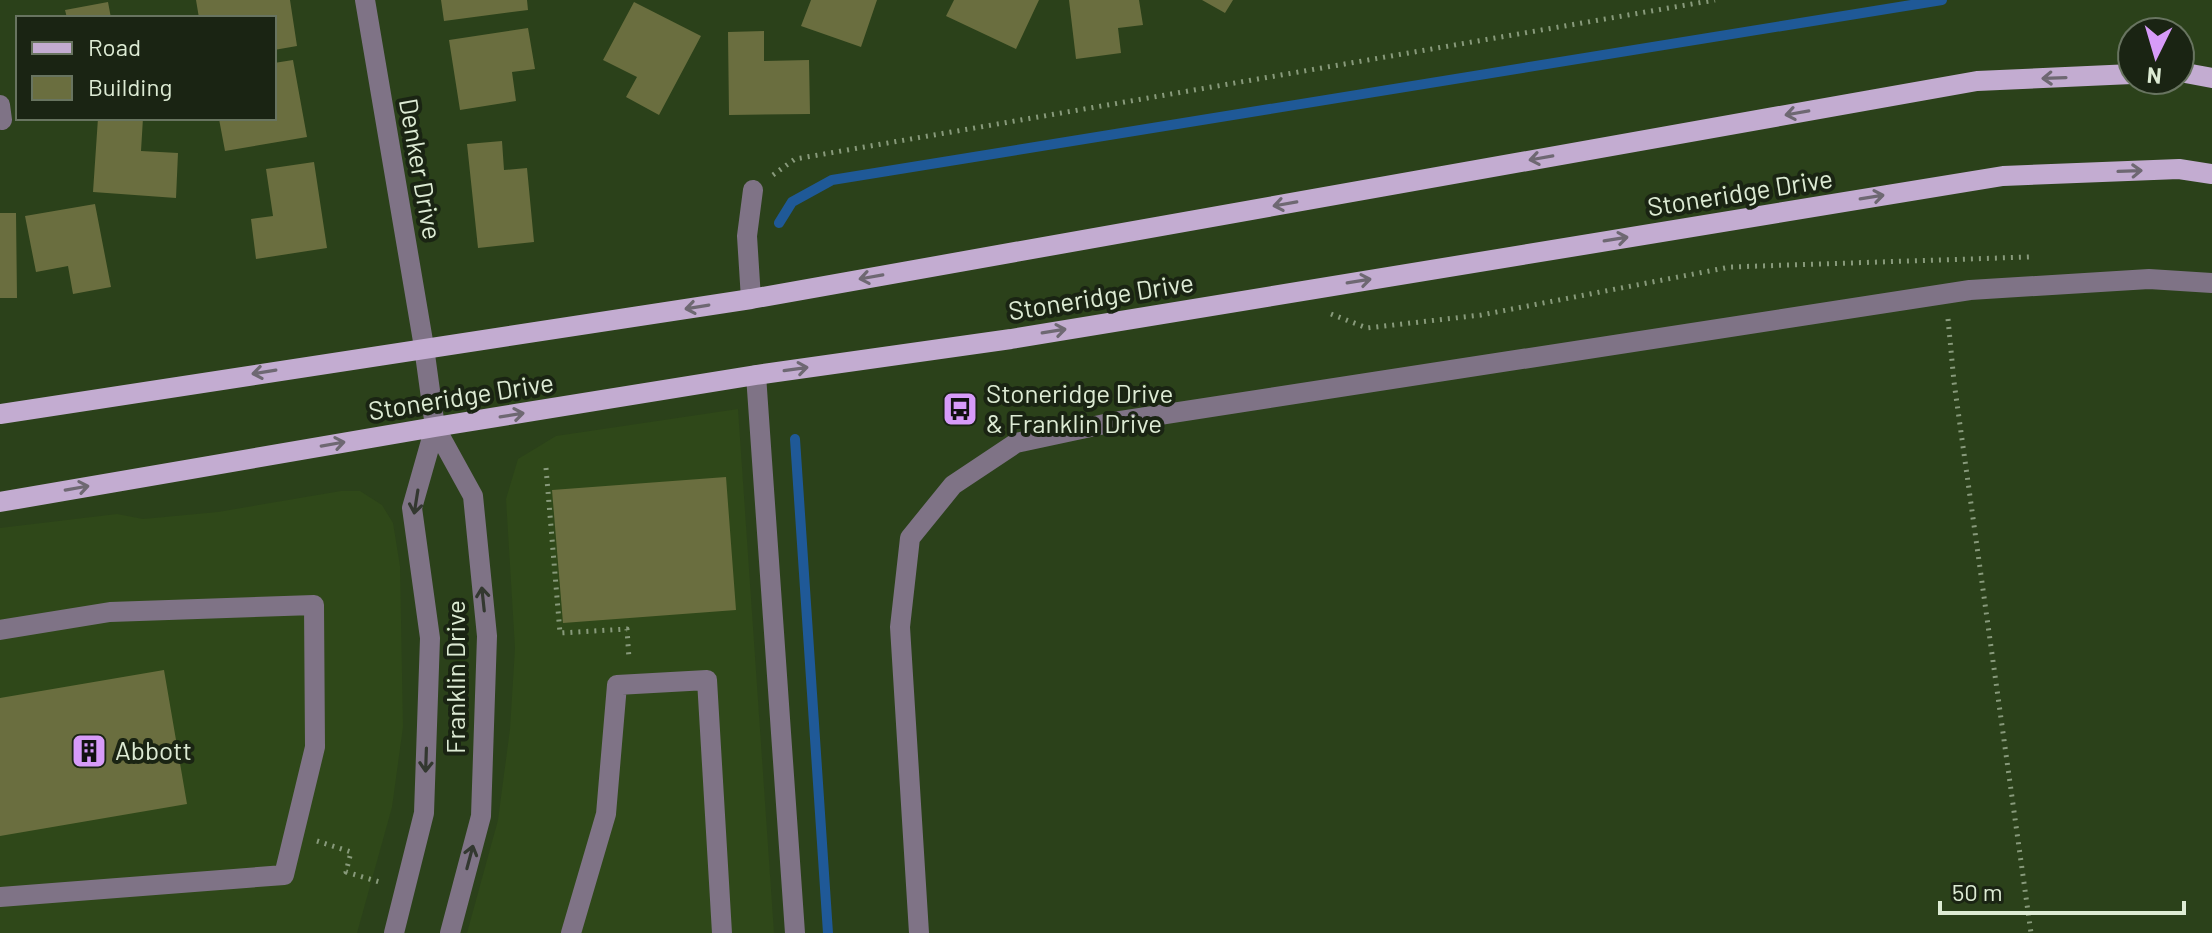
<svg xmlns="http://www.w3.org/2000/svg" width="2212" height="933" font-family="Barlow,sans-serif">
<style>
.built{fill:#2f4819}
.lines{fill:none;stroke-linecap:round;stroke-linejoin:round}
.stream{stroke:#1f5997;stroke-width:10}
.building{fill:#6a6e3f}
.path{stroke:#889a7b;stroke-width:5;stroke-dasharray:2 6;stroke-linecap:butt}
.minor{stroke:#7f7386;stroke-width:20}
.major{stroke:#c3acd1;stroke-width:20}
.oneway{stroke:#6e6872}
.oneway2{stroke:#333830}
.labels{text-anchor:middle;stroke-width:8;stroke-linejoin:round;paint-order:stroke}
.street-label{font-size:26px;fill:#ddebd4;stroke:#1a2413}
.poi-label{font-size:26px;fill:#ddebd4;stroke:#1a2413;text-anchor:start}
</style>
<rect width="100%" height="100%" fill="#2b411a"/>
<path class="built" d="M738,409L774,933H467L498,820L510,729L515,648L506,499L518,459L556,436Z
M341,491H360L382,505L393,523L400,566L403,727L392,807L357,933H0V528L117,514L143,519L218,512Z"/>
<g class="lines">
<path class="stream" d="M779,223L792,202L832,180L1942,0
M795,439L828,933"/>
</g>
<path class="building" d="M196,0H290L297,46L274,50V18H199Z
M441,0H527L528,10L444,21Z
M811,0H877L861,47L801,26Z
M954,0H1039L1016,49L946,16Z
M1069,0H1139L1143,25L1118,28L1121,53L1076,59Z
M1202,0H1233L1225,13Z
M108,2L111,18H67L65,10Z
M634,2L701,36L659,115L626,97L637,77L603,60Z
M528,28L535,69L512,72L516,101L460,110L449,40Z
M764,31V61L809,60L810,114L729,115L728,32Z
M293,60L307,137L225,151L219,119L274,118V63Z
M98,118H143L141,151L178,153L176,198L93,192Z
M502,141L504,170L527,168L534,242L478,248L467,144Z
M314,162L327,248L256,259L251,219L273,216L266,169Z
M95,204L111,287L73,294L68,266L36,272L25,216Z
M0,213H16L17,298H0Z
M726,477L736,610L563,623L552,490Z
M164,670L187,804L0,836V698Z"/>
<g class="lines">
<path class="path" d="M773,175L795,159L1715,0
M1331,314L1367,328L1481,315L1730,267L2029,257
M1948,319L1954,382L2031,933
M546,468L560,633L627,629L629,659
M317,841L351,852L346,872L383,883"/>
<path class="minor" d="M365,0L424,347L435,427L473,496L487,636L481,816L450,933
M0,105L2,120
M751,299L747,236L753,190
M756,375L795,933
M0,630L110,612L314,605L315,747L284,875L0,897
M394,933L424,813L430,638L412,508L435,427
M571,933L606,814L617,685L707,680L722,933
M919,933L900,627L910,538L953,485L1016,443L1114,422L1970,290L2149,279L2212,283"/>
<path class="major" d="M2180,72L2212,78
M0,414L751,299L1977,81L2132,74
M0,502L435,427L756,375L1011,339L2003,176L2179,169L2212,174"/>
</g>
<defs><path id="oneway-shaft" d="M-6 0H5M1.5-3L5.5 0L1.5 3" fill="none" stroke-width="1.6" stroke-linecap="round" stroke-linejoin="round" transform="scale(2)"/></defs>
<g class="oneway">
<use href="#oneway-shaft" transform="translate(2054 78) rotate(178)"/>
<use href="#oneway-shaft" transform="translate(1797 113) rotate(170)"/>
<use href="#oneway-shaft" transform="translate(1541 158) rotate(170)"/>
<use href="#oneway-shaft" transform="translate(2130 171) rotate(-2)"/>
<use href="#oneway-shaft" transform="translate(1872 197) rotate(-9)"/>
<use href="#oneway-shaft" transform="translate(1285 204) rotate(170)"/>
<use href="#oneway-shaft" transform="translate(1616 239) rotate(-9)"/>
<use href="#oneway-shaft" transform="translate(871 277) rotate(170)"/>
<use href="#oneway-shaft" transform="translate(1359 281) rotate(-9)"/>
<use href="#oneway-shaft" transform="translate(697 307) rotate(171)"/>
<use href="#oneway-shaft" transform="translate(1054 331) rotate(-9)"/>
<use href="#oneway-shaft" transform="translate(796 369) rotate(-8)"/>
<use href="#oneway-shaft" transform="translate(264 372) rotate(171)"/>
<use href="#oneway-shaft" transform="translate(512 415) rotate(-9)"/>
<use href="#oneway-shaft" transform="translate(333 444) rotate(-10)"/>
<use href="#oneway-shaft" transform="translate(77 488) rotate(-10)"/>
</g>
<g class="oneway2">
<use href="#oneway-shaft" transform="translate(416 502) rotate(99)"/>
<use href="#oneway-shaft" transform="translate(483 599) rotate(-96)"/>
<use href="#oneway-shaft" transform="translate(426 760) rotate(92)"/>
<use href="#oneway-shaft" transform="translate(470 857) rotate(-75)"/>
</g>
<defs>
<symbol id="bus-square" viewBox="-11 -11 22 22"><rect x="-9" y="-9" width="18" height="18" rx="4" fill="#d79bf9" stroke="#1a2413"/><path d="M-5-6H5V4H4V6H2V4H-2V6H-4V4H-5ZM-3.5-4V0h7V-4ZM-3.5 1.2v1.5H-2V1.2ZM2 1.2v1.5H3.5V1.2Z" fill="#111"/></symbol>
<symbol id="building-square" viewBox="-11 -11 22 22"><rect x="-9" y="-9" width="18" height="18" rx="4" fill="#d79bf9" stroke="#1a2413"/><path d="M-4-6H4V6H1V3H-1V6H-4ZM-2.5-4.3h1.7v1.8h-1.7ZM.8-4.3h1.7v1.8H.8ZM-2.5-1h1.7V.8h-1.7ZM.8-1h1.7V.8H.8Z" fill="#111"/></symbol>
</defs>
<g fill-rule="evenodd">
<use href="#bus-square" x="940" y="389" width="40" height="40"/>
<use href="#building-square" x="69" y="731" width="40" height="40"/>
</g>
<g class="labels">
<g class="street-label">
<text transform="translate(420 169) rotate(80)" y="9">Denker Drive</text>
<text transform="translate(1740 193) rotate(-9)" y="9">Stoneridge Drive</text>
<text transform="translate(1101 297) rotate(-9)" y="9">Stoneridge Drive</text>
<text transform="translate(461 397) rotate(-9)" y="9">Stoneridge Drive</text>
<text transform="translate(456 677) rotate(-90)" y="9">Franklin Drive</text>
</g>
<g class="poi-label">
<text x="986" y="403">Stoneridge Drive<tspan x="986" dy="30">&amp; Franklin Drive</tspan></text>
<text x="115" y="760">Abbott</text>
</g>
</g>
<rect x="16" y="16" width="260" height="104" fill="#1a2413" stroke="#687460" stroke-width="2"/>
<rect x="32" y="42" width="40" height="12" fill="#c3acd1" stroke="#687460" stroke-width="2"/>
<text x="88" y="56" font-size="24" fill="#ddebd4">Road</text>
<rect x="32" y="76" width="40" height="24" fill="#6a6e3f" stroke="#687460" stroke-width="2"/>
<text x="88" y="96" font-size="24" fill="#ddebd4">Building</text>
<g transform="translate(2156 56) rotate(185)"><circle r="38" fill="#1a2413" stroke="#687460" stroke-width="2"/>
<path d="M0-6L14 30L0 20L-14 30Z" fill="#d79bf9"/>
<text y="-12" font-size="22" font-weight="bold" text-anchor="middle" fill="#ddebd4">N</text>
</g>
<path d="M1940 901v12h244v-12" fill="none" stroke="#ddebd4" stroke-width="4"/>
<text x="1952" y="901" font-size="24" fill="#ddebd4" stroke="#1a2413" stroke-width="6" paint-order="stroke">50 m</text>
</svg>
